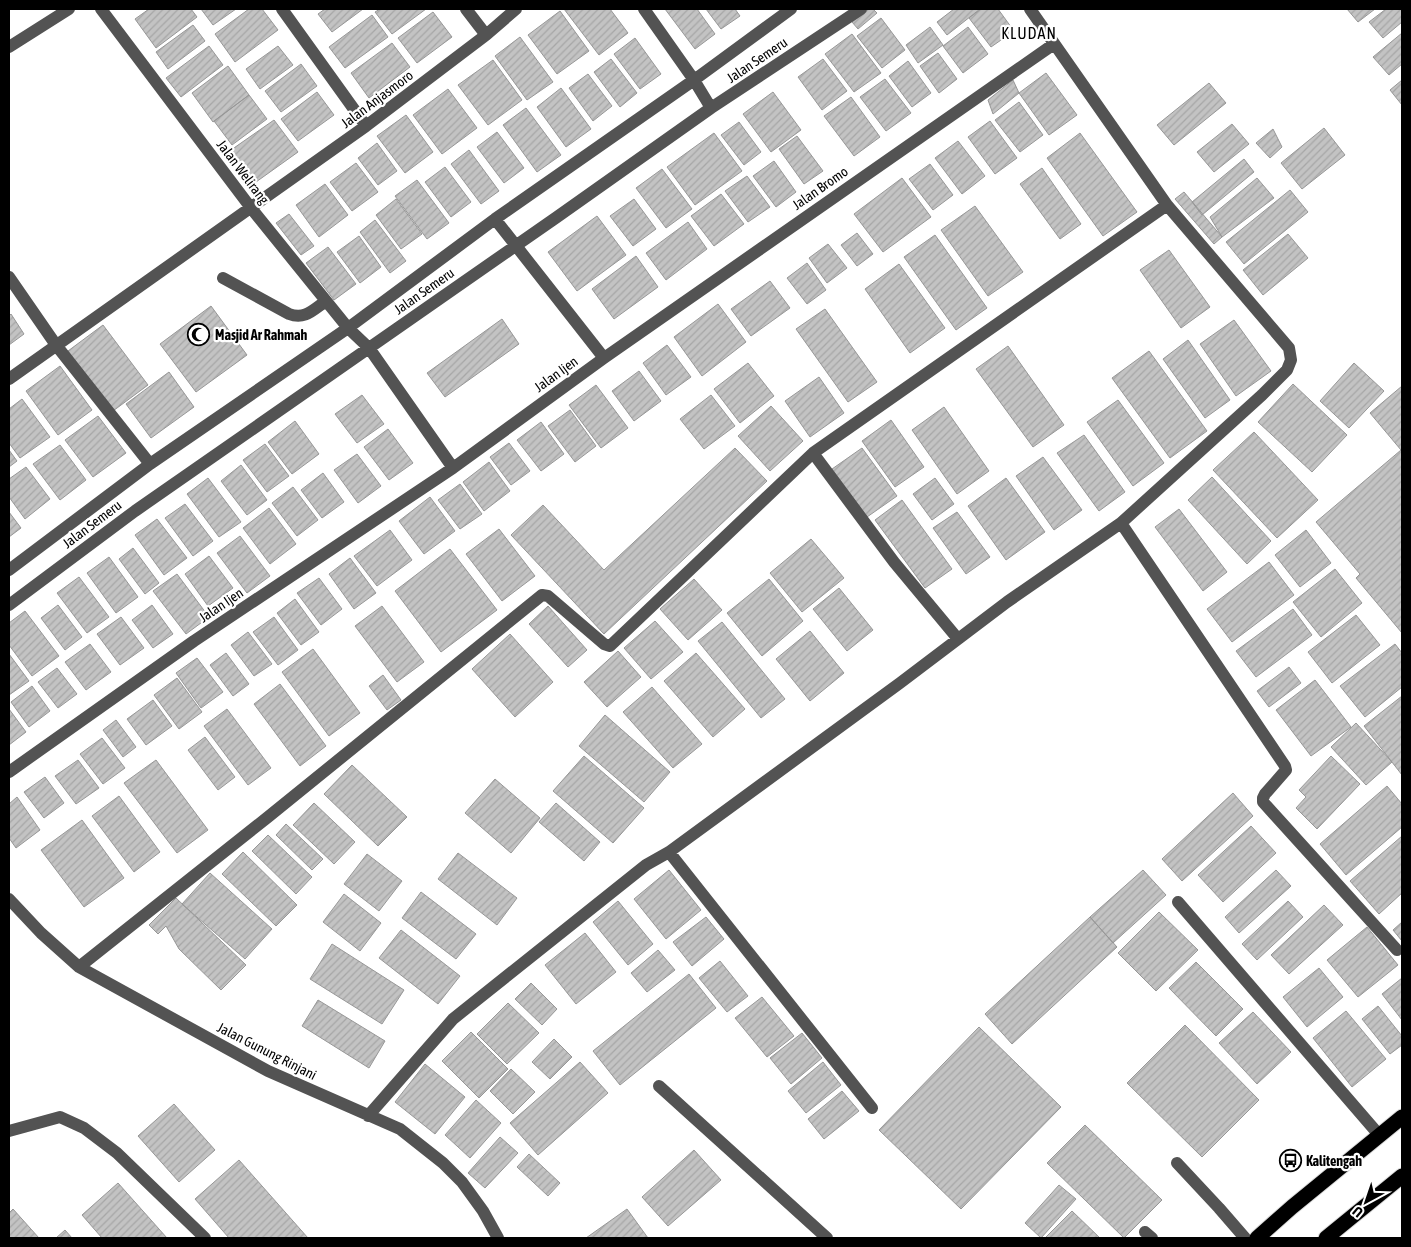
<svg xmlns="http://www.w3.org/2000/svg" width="1411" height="1247" font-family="'Asap Condensed',sans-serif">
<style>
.building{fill:url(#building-hatch);stroke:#979797}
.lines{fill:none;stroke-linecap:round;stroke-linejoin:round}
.highway-casing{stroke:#dbdbdb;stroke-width:17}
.minor{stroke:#535353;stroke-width:12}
.highway{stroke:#000;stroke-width:15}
.labels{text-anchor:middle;stroke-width:4.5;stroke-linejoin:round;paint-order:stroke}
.street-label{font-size:14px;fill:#000;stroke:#fff}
.poi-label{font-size:14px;font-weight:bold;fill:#000;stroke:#fff;text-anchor:start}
.quarter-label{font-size:16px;letter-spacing:1px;fill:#000;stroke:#fff}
</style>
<defs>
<pattern id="building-hatch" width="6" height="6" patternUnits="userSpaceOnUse" patternTransform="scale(1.25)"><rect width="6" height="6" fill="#c3c3c3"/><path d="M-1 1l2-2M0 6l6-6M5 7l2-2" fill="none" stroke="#a6a6a6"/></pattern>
</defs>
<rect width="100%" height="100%" fill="#fff"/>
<path class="building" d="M149,9H191L197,17L156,48L135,19Z
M201,9H236L213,25Z
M249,9H262L278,30L235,62L215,34Z
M325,9H363L332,32L318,14Z
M380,9H426L392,34L375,12Z
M564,9H610L628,33L599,55Z
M665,9H697L715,34L695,49Z
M706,9H735L740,16L721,29Z
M869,9H873L877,13L858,29L852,22Z
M954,9H980L947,35L937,22Z
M981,9H998L1014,31L991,47L969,18Z
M1347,9H1375L1358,22Z
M1386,9H1402V22L1383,38L1369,22Z
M560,11L589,51L557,74L528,35Z
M433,12L452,37L417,63L398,38Z
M372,15L388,37L345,68L329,47Z
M881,18L905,50L882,68L857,36Z
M193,25L205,41L168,69L156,52Z
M930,27L943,45L918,63L906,45Z
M968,27L988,54L963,73L943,46Z
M1402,33V64L1389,75L1373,57Z
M852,34L881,73L854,92L825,54Z
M520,37L553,82L527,100L495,56Z
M635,38L661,74L640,89L614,54Z
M392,43L410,67L369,98L351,73Z
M209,46L223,65L181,97L166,78Z
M278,46L293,65L260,89L246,69Z
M938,53L957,79L939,93L920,66Z
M611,59L637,93L620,107L594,72Z
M823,59L847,91L822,110L798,77Z
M493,60L522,100L488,125L458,85Z
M908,61L931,93L912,107L889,76Z
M301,64L317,86L281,112L265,91Z
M228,66L249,95L213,122L192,93Z
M1046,73L1077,115L1049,135L1019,93Z
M588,74L612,106L593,121L569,88Z
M885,79L911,113L886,131L860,97Z
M1013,80L1019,93L993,114L988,100Z
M1402,80V105L1390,90Z
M1209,83L1226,103L1174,145L1157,125Z
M561,88L591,129L566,147L537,107Z
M448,89L477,128L442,154L413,115Z
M317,92L334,115L298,141L281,119Z
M773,92L801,130L771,152L743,114Z
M249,95L267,119L232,145L214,121Z
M851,97L880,137L854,156L824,116Z
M1019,102L1043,135L1020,152L995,120Z
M526,108L561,155L537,172L503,125Z
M406,115L433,152L405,173L377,136Z
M274,120L298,152L256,182L231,150Z
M990,121L1017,158L995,174L968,137Z
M739,122L761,152L744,165L721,135Z
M1232,124L1249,144L1214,172L1197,152Z
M1324,128L1345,155L1302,189L1281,163Z
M1273,129L1282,147L1270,158L1256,143Z
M497,132L524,168L504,183L477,147Z
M714,133L742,171L695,205L667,167Z
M1080,133L1137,212L1103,236L1047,158Z
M797,136L823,171L804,184L779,149Z
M958,141L985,176L962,194L935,158Z
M377,143L397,171L378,185L358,158Z
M469,150L499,191L481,204L451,164Z
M1244,159L1254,172L1202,215L1192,202Z
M774,161L796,192L776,207L753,176Z
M356,163L378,192L352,211L330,182Z
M930,164L953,195L933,210L909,179Z
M445,167L471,202L451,217L425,182Z
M1042,168L1081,224L1060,239L1020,184Z
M662,169L692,209L666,228L636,188Z
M747,176L770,207L748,222L725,191Z
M902,178L931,217L883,252L854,214Z
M1257,178L1274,198L1222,237L1210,217Z
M417,180L449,223L427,239L395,196Z
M325,184L348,215L319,237L296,205Z
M1290,190L1308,212L1244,264L1226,242Z
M1184,192L1222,237L1214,244L1175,199Z
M721,194L744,224L714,246L691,216Z
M396,199L422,234L401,249L376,215Z
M634,199L656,229L633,246L610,216Z
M975,206L1023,272L988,296L941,230Z
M289,214L314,246L301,255L276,223Z
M597,216L626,255L577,291L548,252Z
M375,220L406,261L390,273L360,232Z
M688,222L707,249L666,280L646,253Z
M857,233L873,254L857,266L841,245Z
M1288,234L1308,258L1263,295L1243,270Z
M935,235L987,308L956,330L904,257Z
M359,236L381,267L360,283L337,252Z
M828,244L847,268L827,283L809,258Z
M328,247L356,284L334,300L306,263Z
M1169,250L1210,307L1181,328L1140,270Z
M636,256L658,287L614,319L592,289Z
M807,263L826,290L807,304L787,278Z
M899,264L945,328L910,353L865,289Z
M770,281L790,308L751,336L731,309Z
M718,304L746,342L702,376L674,337Z
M211,306L247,355L196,392L160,344Z
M825,309L877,382L848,402L796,329Z
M11,314L24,334L9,345V316Z
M502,319L519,344L445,397L427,373Z
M1234,320L1271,371L1236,396L1200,344Z
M103,325L148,385L113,411L68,351Z
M1188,340L1230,400L1205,418L1163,359Z
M667,345L691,377L666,395L643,363Z
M1008,346L1064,425L1033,447L976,369Z
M1149,351L1207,431L1170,458L1112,378Z
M748,363L774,396L740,423L714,389Z
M1354,363L1384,391L1349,428L1320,401Z
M60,366L92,410L58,435L26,391Z
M639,371L661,401L634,421L612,391Z
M169,372L194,407L151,438L126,404Z
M819,377L844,413L810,437L785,401Z
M1293,384L1347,435L1312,472L1258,422Z
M596,385L628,428L601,448L569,405Z
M1402,386V633L1356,578L1360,574L1316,522L1401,450L1370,413Z
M362,395L384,424L357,443L335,414Z
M711,395L735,426L704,449L680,419Z
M22,399L50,437L20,458L9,443V409Z
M1118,400L1164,463L1133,486L1087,422Z
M771,406L803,441L770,471L738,436Z
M944,407L989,471L957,494L912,430Z
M570,410L596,446L575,462L548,426Z
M98,416L126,453L93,477L65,440Z
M891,420L924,467L895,487L862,441Z
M295,421L319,454L292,474L268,442Z
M541,422L564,454L541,471L517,440Z
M388,429L413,463L389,480L364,447Z
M1254,432L1318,500L1277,538L1213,470Z
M1084,435L1125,492L1099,511L1057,453Z
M509,443L530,471L511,485L490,457Z
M265,444L289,476L267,492L243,460Z
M60,445L86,480L60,500L33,464Z
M735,448L767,481L604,634L511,535L543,505L604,570Z
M862,448L897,496L867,517L832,469Z
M9,450L17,461L9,467Z
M357,454L381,486L358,503L334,470Z
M1043,457L1082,510L1054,530L1016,476Z
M489,462L510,491L484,511L463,482Z
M241,465L267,500L247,515L221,481Z
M26,467L50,499L25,519L9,497V479Z
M323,473L344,502L322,518L301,490Z
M1212,477L1271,541L1247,564L1188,500Z
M208,478L241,522L219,537L187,494Z
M935,478L954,504L932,520L913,494Z
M1006,478L1045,532L1006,560L968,506Z
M460,484L482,514L460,529L438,500Z
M293,487L318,520L297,536L272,503Z
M430,497L455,531L424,554L399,521Z
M902,500L952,569L925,588L875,520Z
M185,504L213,541L193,556L165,518Z
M269,508L296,544L270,564L243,528Z
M1179,509L1227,572L1203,591L1155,527Z
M9,512L21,528L9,537Z
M957,512L990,557L966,574L933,528Z
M157,519L187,558L164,575L135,535Z
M499,529L535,576L502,601L466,554Z
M390,530L412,560L377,586L354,556Z
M1306,530L1331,563L1300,587L1275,555Z
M240,536L270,576L247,593L217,553Z
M811,539L844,578L802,612L770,573Z
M133,548L159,583L145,594L119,559Z
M450,549L497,610L441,652L395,591Z
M209,556L233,588L208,606L185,574Z
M109,557L138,597L116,613L87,573Z
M350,558L376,593L354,609L329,574Z
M1269,562L1294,595L1232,642L1207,609Z
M1335,569L1362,603L1321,637L1293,602Z
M177,574L209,617L186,634L153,591Z
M79,577L109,617L87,633L57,593Z
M319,578L342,609L321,625L297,593Z
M694,579L722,610L688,640L660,609Z
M769,579L803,621L762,656L727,613Z
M839,588L873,630L847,651L813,609Z
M295,599L319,632L301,645L277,613Z
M58,605L82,637L65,650L41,618Z
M152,605L173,634L153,648L132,620Z
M382,606L424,662L397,682L355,626Z
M548,606L587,650L568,667L529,624Z
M1293,609L1312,635L1256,677L1236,651Z
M25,611L59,656L32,676L9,645V623Z
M1356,615L1380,645L1332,683L1308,652Z
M121,617L144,648L120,665L97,634Z
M274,617L298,650L278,665L253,632Z
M655,621L683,652L651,679L624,648Z
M722,622L785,699L761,718L698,641Z
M810,631L844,673L810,701L776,659Z
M248,632L272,664L254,676L231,645Z
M510,634L553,682L515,717L472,669Z
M90,644L111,672L86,690L65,662Z
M1395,644L1402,653V687L1365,717L1340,686Z
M313,649L360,713L329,736L282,672Z
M618,651L641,677L607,707L584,682Z
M226,653L249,684L233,696L210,665Z
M696,653L745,709L713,737L664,681Z
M9,654L29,681L9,695Z
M197,658L223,692L201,708L176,673Z
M1289,667L1301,683L1269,707L1257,691Z
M57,668L77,694L58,708L38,682Z
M383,675L401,700L387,710L369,686Z
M177,678L202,712L179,729L154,695Z
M1315,680L1351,727L1311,756L1276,710Z
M280,684L326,746L300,766L254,704Z
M32,686L50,711L29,727L11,702Z
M652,687L702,744L673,768L623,712Z
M1402,696V775L1364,726Z
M153,700L172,726L146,745L127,719Z
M9,709L26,732L9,745Z
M227,709L271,768L248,785L204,726Z
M605,715L670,772L644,802L579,746Z
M116,720L136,747L123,757L103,730Z
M1356,723L1392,762L1366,785L1331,747Z
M205,737L235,777L218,790L188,750Z
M102,738L125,768L103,784L80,754Z
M584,756L644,808L613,843L553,791Z
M1331,756L1360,784L1317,829L1296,808L1306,797L1299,790Z
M78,760L99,788L76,804L55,776Z
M156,760L208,830L177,853L124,783Z
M352,765L407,817L378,846L324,794Z
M45,777L64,803L44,818L24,792Z
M495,779L540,818L511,853L465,813Z
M1387,786L1402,804V827L1346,875L1320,844Z
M1233,793L1253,816L1182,881L1162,859Z
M119,796L160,852L134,872L92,816Z
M17,797L40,830L16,848L9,838V804Z
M314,803L355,842L334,864L293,825Z
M556,803L600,842L584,861L539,822Z
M82,820L124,878L84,907L41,850Z
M286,824L323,859L312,870L276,835Z
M1251,826L1276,853L1223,902L1198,875Z
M268,835L312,877L296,894L252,851Z
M1402,836V893L1379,914L1350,881Z
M243,852L297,905L276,926L222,874Z
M458,853L517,898L497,925L438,879Z
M367,854L402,881L379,911L344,884Z
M669,870L701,910L666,939L634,899Z
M1143,870L1166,895L1113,943L1090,917Z
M1276,870L1291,886L1239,933L1225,917Z
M210,873L272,929L245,959L182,904Z
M421,892L476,934L456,959L402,918Z
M344,894L381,923L360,951L323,922Z
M176,898L246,965L221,990L179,949L166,926L158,934L149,925Z
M618,901L653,944L628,965L593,922Z
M1288,901L1303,917L1257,960L1242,944Z
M1324,905L1343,925L1289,974L1271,955Z
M1159,912L1198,950L1156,991L1118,953Z
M706,917L724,939L692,966L673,942Z
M1090,917L1117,947L1012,1044L985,1014Z
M1402,922V941L1393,930Z
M1367,927L1398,965L1358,997L1327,960Z
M401,930L460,976L438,1004L379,958Z
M585,933L616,972L576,1004L545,965Z
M332,944L404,990L382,1024L310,979Z
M658,950L675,970L647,992L631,973Z
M720,961L748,996L727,1012L699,978Z
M1196,962L1243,1009L1216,1036L1169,988Z
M1319,968L1343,997L1307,1027L1283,997Z
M689,974L716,1008L620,1085L593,1051Z
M1402,978V1020L1382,994Z
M531,983L557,1009L542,1025L515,999Z
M762,997L794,1036L767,1057L735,1018Z
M318,1000L385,1041L369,1068L302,1026Z
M508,1003L539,1033L507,1064L477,1034Z
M1378,1006L1402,1036V1045L1390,1054L1362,1019Z
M1346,1011L1386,1059L1352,1087L1313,1038Z
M1253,1012L1291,1052L1257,1084L1219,1043Z
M1185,1025L1259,1100L1202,1157L1127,1083Z
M979,1027L1061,1107L961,1209L879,1130Z
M471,1032L508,1069L479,1098L442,1061Z
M802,1033L822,1058L791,1084L770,1058Z
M554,1039L572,1057L550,1079L532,1062Z
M580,1062L608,1093L538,1155L510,1123Z
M823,1062L841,1085L806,1113L788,1091Z
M425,1064L465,1097L435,1134L395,1102Z
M511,1069L535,1092L513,1114L490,1091Z
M842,1091L859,1111L824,1139L808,1119Z
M476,1100L501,1123L470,1158L445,1135Z
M174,1104L215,1150L179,1182L138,1136Z
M1085,1125L1162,1200L1124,1238L1047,1163Z
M500,1137L518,1153L485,1188L468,1173Z
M694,1150L721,1180L668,1226L642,1197Z
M529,1154L560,1183L548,1196L517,1167Z
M239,1160L308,1238H229L195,1199Z
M118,1183L167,1238H102L82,1215Z
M1059,1185L1076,1199L1041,1238L1025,1223Z
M13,1209L39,1238H9V1213Z
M627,1209L648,1238H586Z
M1072,1211L1100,1238H1045Z
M65,1230L72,1238H56Z"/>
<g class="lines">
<defs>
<path id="highway" d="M1257,1238L1292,1207L1402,1117
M1326,1238L1402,1176"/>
</defs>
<use href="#highway" class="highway-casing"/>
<path class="minor" d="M101,9L251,208L348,328L369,348L453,468
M282,9L366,126
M466,9L486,35
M644,9L694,80L711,108
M9,47L69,9
M495,219L604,358
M9,277L56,345L150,464
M223,278L289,314C305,320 313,310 326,301
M9,379L366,126L486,35L516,9
M813,453L894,562L958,639
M1121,523L1285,766L1286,770L1265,794L1263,798V802L1397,950
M9,570L150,464L348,328L495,219L694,80L791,9
M9,605L135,511L557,217L711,108L861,9
M9,772L194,641L453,468L604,358L1054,44
M669,852L872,1108
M9,899L41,933L79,967L268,1071L400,1129L443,1163L462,1182L483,1211L498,1238
M1178,902L1380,1136
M79,967L268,817L542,595L548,596L604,644L610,646L813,453L1167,205
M659,1086L827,1238
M368,1116L453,1019L646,865L669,852L900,683L1007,602L1121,523L1262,395L1287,370L1291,360L1289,348L1167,205L1030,9
M9,1131L60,1117L84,1128L117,1153L205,1238
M1177,1163L1219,1208L1245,1238
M1145,1232L1152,1238"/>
<use href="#highway" class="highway"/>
</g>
<defs>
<symbol id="mosque-ring" viewBox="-11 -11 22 22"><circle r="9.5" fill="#fff" stroke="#000" stroke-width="1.5"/><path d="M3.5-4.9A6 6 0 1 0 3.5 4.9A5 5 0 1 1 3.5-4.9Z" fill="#000"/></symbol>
<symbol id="bus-ring" viewBox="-11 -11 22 22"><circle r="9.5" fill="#fff" stroke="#000" stroke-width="1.5"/><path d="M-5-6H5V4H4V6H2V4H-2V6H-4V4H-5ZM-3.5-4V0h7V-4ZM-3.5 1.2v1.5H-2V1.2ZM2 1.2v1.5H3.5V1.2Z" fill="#000"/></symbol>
</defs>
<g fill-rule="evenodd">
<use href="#mosque-ring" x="186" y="322" width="25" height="25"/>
<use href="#bus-ring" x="1278" y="1148" width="25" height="25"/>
</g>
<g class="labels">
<g class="street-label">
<text transform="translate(757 60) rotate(-34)" y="5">Jalan Semeru</text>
<text transform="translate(377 99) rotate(-37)" y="5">Jalan Anjasmoro</text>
<text transform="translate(243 172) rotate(53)" y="5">Jalan Welirang</text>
<text transform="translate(820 188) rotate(-35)" y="5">Jalan Bromo</text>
<text transform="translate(424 291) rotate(-35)" y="5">Jalan Semeru</text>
<text transform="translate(556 374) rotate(-36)" y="5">Jalan Ijen</text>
<text transform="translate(92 524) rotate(-37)" y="5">Jalan Semeru</text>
<text transform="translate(221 605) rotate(-34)" y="5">Jalan Ijen</text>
<text transform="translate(267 1051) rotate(27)" y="5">Jalan Gunung Rinjani</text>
</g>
<g class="poi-label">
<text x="215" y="340">Masjid Ar Rahmah</text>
<text x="1306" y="1166">Kalitengah</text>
</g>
<g class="quarter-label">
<text x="1029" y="39">KLUDAN</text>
</g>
</g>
<rect width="1411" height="1247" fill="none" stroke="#000000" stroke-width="20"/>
<g transform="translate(1366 1202) rotate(220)" stroke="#ffffff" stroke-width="4" paint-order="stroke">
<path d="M0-4L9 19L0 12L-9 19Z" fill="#000000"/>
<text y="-8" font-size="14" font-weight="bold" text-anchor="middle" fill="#000000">U</text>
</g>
</svg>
